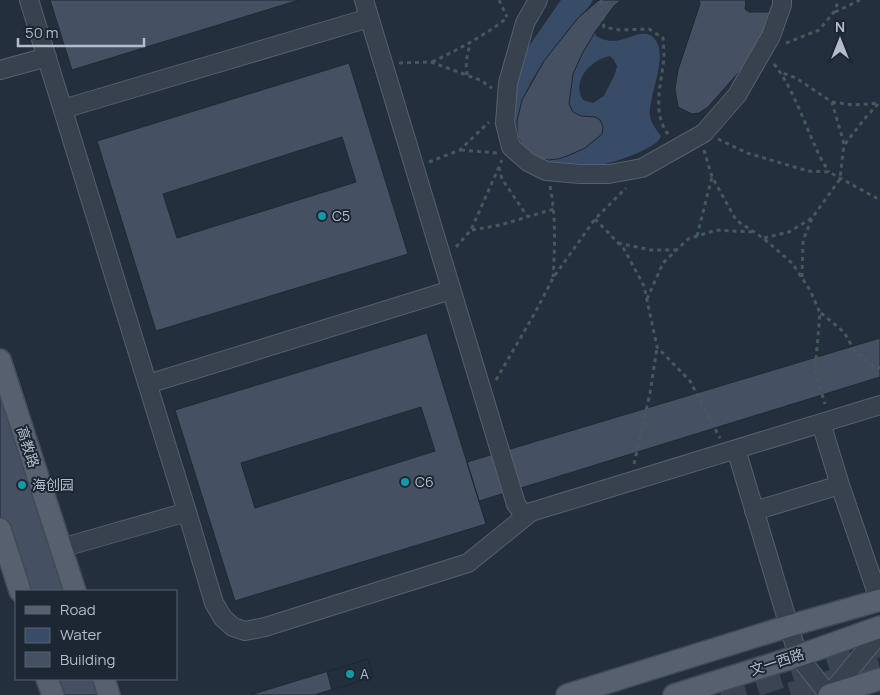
<svg xmlns="http://www.w3.org/2000/svg" width="880" height="695" font-family="Manrope,'Noto Sans SC',sans-serif">
<style>
.water{fill:#394c67;fill-rule:evenodd}
.building{fill:#455162;stroke:#1f2835;fill-rule:evenodd}
.lines{fill:none;stroke-linecap:round;stroke-linejoin:round}
.highway-tunnel{stroke:#3a4453;stroke-width:25;stroke-dasharray:25 12;stroke-linecap:butt}
.minor-casing{stroke:#565f6c;stroke-width:20}
.major-casing{stroke:#414a57;stroke-width:24}
.path{stroke:#44595c;stroke-width:3;stroke-dasharray:4 4;stroke-linecap:butt}
.minor{stroke:#38414e;stroke-width:18}
.major{stroke:#56606e;stroke-width:21}
.culture-dot{fill:#0f9aa8;stroke:#1d2633;stroke-width:2}
.labels{text-anchor:middle;stroke-width:4;stroke-linejoin:round;paint-order:stroke}
.poi-label{font-size:14px;fill:#b4bcc9;stroke:#1d2633;text-anchor:start}
.street-label{font-size:14px;fill:#b4bcc9;stroke:#1d2633}
</style>
<rect width="100%" height="100%" fill="#242f3e"/>
<path class="water" d="M561,0H593C587,11 581,14 573,24C549,54 519,88 517,129L513,121L516,77L527,49Z
M595,32L596,36C602,39 607,41 614,41C629,40 646,25 656,41C668,59 648,96 650,116C651,123 657,131 661,136C660,138 658,141 657,142C644,153 602,167 586,167C573,167 551,165 540,159C564,163 585,149 602,134L581,116L573,112L569,104L573,74L582,54ZM610,56L614,60L617,66L615,74L604,96L593,103L583,100C571,81 591,59 610,56Z"/>
<path class="building" d="M50,0H299L72,70Z
M599,0H621L614,6L595,32L582,54L573,74L569,104L573,112L581,116L595,117L600,120L603,127L602,134L585,148L567,156L558,159L548,160L540,159L533,156L526,150L521,144L518,136L517,129V121L522,100L544,61L578,18Z
M699,0H746L745,9L749,12H772L761,40L747,63L708,107L699,113L692,114L678,107L675,89L678,70L700,4Z
M349,63L408,254L156,331L97,141ZM342,137L356,182L177,238L163,194Z
M427,333L486,524L235,601L175,410ZM421,407L435,451L255,508L241,463Z
M880,338V377L479,501L467,462Z
M14,362L29,409L21,414L78,591H16V609L0,557V366Z
M368,659L373,677L314,695H250Z
M368,659L373,677L332,690L327,672Z
M38,679H106L111,695H43Z"/>
<g class="lines">
<path class="highway-tunnel" d="M721,695L880,644
M791,695L880,668"/>
<defs>
<path id="minor" d="M29,0L187,512
M364,0L516,504L525,517
M538,0L525,23L508,83L505,123L511,147L528,162L546,171L580,174H609L642,168L704,133L737,95L771,36L782,5V0
M0,70L47,57
M63,109L369,18
M148,384L451,290
M821,423L840,485L880,602
M736,449L798,656L829,695
M754,511L840,485
M61,548L187,512L214,603L223,618L233,627L245,631L265,627L468,563L531,512L880,405
M829,695L880,633"/>
<path id="major" d="M0,360L75,591
M0,529L20,591
M47,679L53,695
M104,679L109,695
M567,695L789,626L880,600
M674,695L798,656L880,627
M829,695L880,679"/>
</defs>
<use href="#minor" class="minor-casing"/>
<use href="#major" class="major-casing"/>
<path class="path" d="M499,0L507,17
M602,0L601,4L604,27L620,30L649,29L663,38C663,44 664,51 664,57C662,82 651,112 668,134
M835,12L860,0
M786,43L819,30L834,12L839,0
M432,62C459,49 484,36 507,18
M399,63L431,62L480,80L492,88
M774,64C793,88 803,120 816,148C819,156 824,164 829,172
M467,75L466,62L470,43
M832,102L854,105L879,103
M718,139L747,153L808,171L829,172L880,200
M845,144L866,117L880,102
M461,150L497,153
M704,150L712,177L736,220L763,238L792,263L810,290L820,313L815,371L825,404
M429,162L460,150L489,122
M499,167L502,179L527,216
M550,186C556,216 555,247 553,277
M595,219L624,249L644,286L657,347L690,381L720,438
M472,230L500,225L554,209
M697,236L712,177
M764,238L789,232L812,218L840,179L844,144L832,102L796,78L780,72
M618,243L651,250H676
M456,247L471,230L502,160
M802,277L803,241L812,218
M647,299L663,263L688,239L716,230L752,232
M821,313L844,332L854,350L872,365L880,368
M496,380L536,311L553,278L595,219L626,188
M634,464L650,393L657,348"/>
<use href="#minor" class="minor"/>
<use href="#major" class="major"/>
</g>
<g class="culture-dot">
<circle cx="322" cy="216" r="5"/>
<circle cx="405" cy="482" r="5"/>
<circle cx="22" cy="485" r="5"/>
<circle cx="350" cy="674" r="5"/>
</g>
<g class="labels">
<g class="poi-label">
<text x="332" y="221">C5</text>
<text x="415" y="487">C6</text>
<text x="32" y="490">海创园</text>
<text x="360" y="679">A</text>
</g>
<g class="street-label">
<text transform="translate(28 447) rotate(72)" y="5">高教路</text>
<text transform="translate(777 662) rotate(-18)" y="5">文一西路</text>
</g>
</g>
<rect x="15" y="590" width="162" height="90" fill="#1d2633" stroke="#59626f"/>
<rect x="25" y="606" width="25" height="8" fill="#56606e" stroke="#59626f"/>
<text x="60" y="615" font-size="15" fill="#b4bcc9">Road</text>
<rect x="25" y="628" width="25" height="15" fill="#394c67" stroke="#59626f"/>
<text x="60" y="640" font-size="15" fill="#b4bcc9">Water</text>
<rect x="25" y="652" width="25" height="15" fill="#455162" stroke="#59626f"/>
<text x="60" y="665" font-size="15" fill="#b4bcc9">Building</text>
<g transform="translate(840 40)" stroke="#1d2633" stroke-width="4" paint-order="stroke">
<path d="M0-4L9 19L0 12L-9 19Z" fill="#b4bcc9"/>
<text y="-8" font-size="14" font-weight="bold" text-anchor="middle" fill="#b4bcc9">N</text>
</g>
<path d="M18 38v8h126v-8" fill="none" stroke="#b4bcc9" stroke-width="2.5"/>
<text x="25" y="38" font-size="15" fill="#b4bcc9" stroke="#1d2633" stroke-width="4" paint-order="stroke">50 m</text>
</svg>
